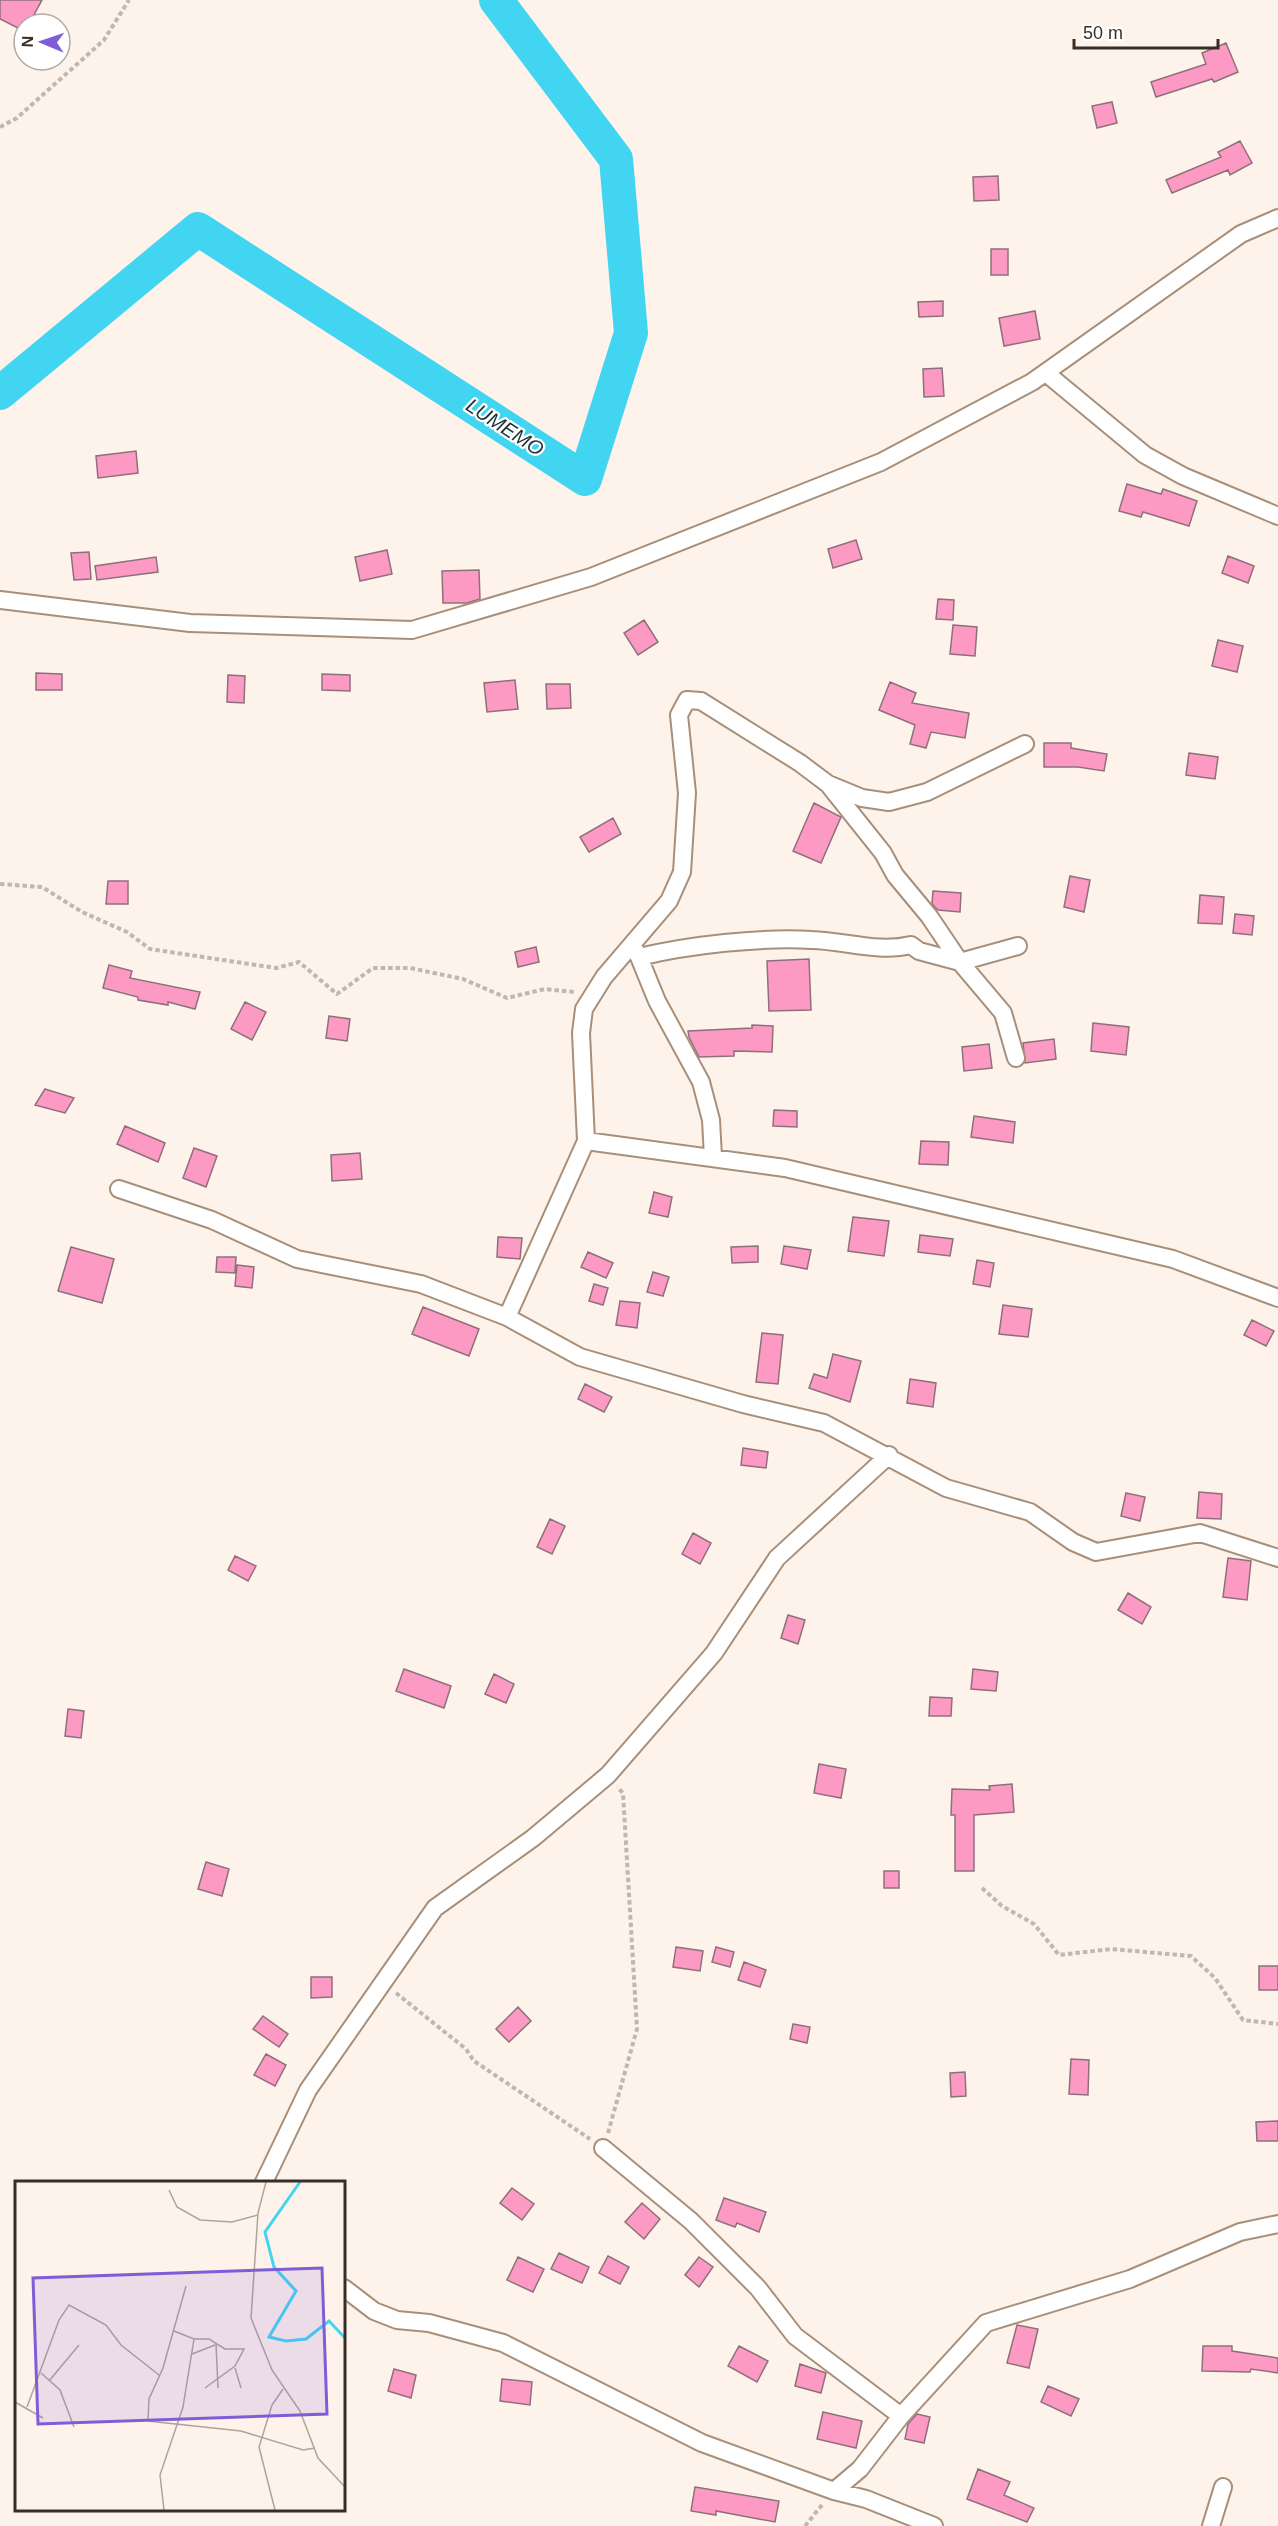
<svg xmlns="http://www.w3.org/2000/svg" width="1278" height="2526" font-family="Helvetica,sans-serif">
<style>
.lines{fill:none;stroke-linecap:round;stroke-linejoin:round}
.river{stroke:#41d5f2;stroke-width:34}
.building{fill:#fc9ac4;stroke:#8e707c;stroke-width:1.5}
.street-casing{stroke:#a88f7a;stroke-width:20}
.path{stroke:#c2b7ae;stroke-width:4;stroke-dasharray:4.5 3;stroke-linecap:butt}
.street{stroke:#fff;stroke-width:16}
.labels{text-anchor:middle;stroke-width:4.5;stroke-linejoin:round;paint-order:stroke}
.water-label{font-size:20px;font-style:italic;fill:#1c343a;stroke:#fff}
.inset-river{fill:none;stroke:#41d5f2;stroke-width:3}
.inset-road{fill:none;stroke:#afa49b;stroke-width:1.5}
.view{fill:#7f5dd7;fill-opacity:0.15;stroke:#7f5dd7;stroke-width:3}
.inset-edge{fill:none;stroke:#382e25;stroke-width:3}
</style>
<rect width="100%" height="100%" fill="#fef3ea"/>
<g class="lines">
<path class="river" d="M0,393L198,229L585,479L631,333L616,159L496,0"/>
</g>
<path class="building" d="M0,0H42L29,24H24V31L0,19Z
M1226,43L1238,72L1214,82L1212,79L1156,97L1151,82L1206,64L1202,53Z
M1112,102L1117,123L1097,128L1092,106Z
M1240,141L1252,163L1230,175L1228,170L1172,193L1166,180L1221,157L1218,152Z
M998,176L999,200L974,201L973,177Z
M991,249H1008V275H991Z
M943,301V316L919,317L918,302Z
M1035,311L1040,339L1004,346L999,318Z
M942,368L944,396L924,397L923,369Z
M136,451L138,473L98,478L96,456Z
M1127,484L1161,494L1163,489L1197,501L1189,526L1143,512L1141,517L1119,511Z
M856,540L862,559L833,568L828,549Z
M387,550L392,574L360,581L355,557Z
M89,552L91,579L74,580L71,553Z
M1228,556L1254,566L1248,583L1222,573Z
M156,557L158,572L97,580L95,566Z
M479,570L480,599L467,603H443L442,571Z
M938,599L954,600L953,620L936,619Z
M644,620L658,642L638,655L624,633Z
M953,625L977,627L975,656L950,654Z
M1218,640L1243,646L1237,672L1212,666Z
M36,673L62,674V690H36Z
M322,674L350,675V691L322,690Z
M228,675L245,676L244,703L227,702Z
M515,680L518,709L487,712L484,683Z
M890,682L916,693L912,703L969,713L965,738L931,732L926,748L910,744L915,725L879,710Z
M546,684H570L571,708L547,709Z
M1044,743H1071V748L1107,754L1104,771L1078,767H1044Z
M1189,753L1218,757L1215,779L1186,775Z
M814,803L841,817L821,863L793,851Z
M613,818L621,834L589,852L580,837Z
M1070,876L1090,880L1084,912L1064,907Z
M108,881H128V904H106Z
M933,891L961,893L960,912L938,910L932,904Z
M1200,895L1224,897L1222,924L1198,923Z
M1235,914L1254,916L1252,935L1233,933Z
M536,947L539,962L518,967L515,952Z
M809,959L811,1010L769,1011L767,961Z
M109,965L132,971L130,978L200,992L195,1009L168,1002V1005L138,1000V997L103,988Z
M245,1002L266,1012L252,1040L231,1029Z
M329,1016L350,1019L347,1041L326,1038Z
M1093,1023L1129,1027L1126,1055L1091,1051Z
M752,1025L773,1026L772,1052L734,1051V1056L699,1057L689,1037L688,1031L752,1028Z
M1054,1039L1056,1059L1025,1063L1023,1043Z
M989,1044L992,1068L964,1071L962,1047Z
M45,1089L74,1098L65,1113L35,1105Z
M774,1110L797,1111V1127L773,1126Z
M974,1116L1015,1122L1013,1143L971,1137Z
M125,1126L165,1143L158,1162L117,1144Z
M921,1141L949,1142L948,1165L919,1164Z
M194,1148L217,1156L206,1187L183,1178Z
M360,1153L362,1179L332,1181L331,1155Z
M654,1192L672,1197L668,1217L649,1213Z
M853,1217L889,1221L884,1256L848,1251Z
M920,1235L953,1239L950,1256L918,1252Z
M498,1237L522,1238L520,1259L497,1257Z
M758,1246V1262L732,1263L731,1247Z
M784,1246L811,1250L807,1269L781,1264Z
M71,1247L114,1259L102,1303L58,1291Z
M588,1252L613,1263L606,1278L581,1267Z
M217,1257H236L235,1273L216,1272Z
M977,1260L994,1263L990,1287L973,1284Z
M237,1265L254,1267L252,1288L235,1286Z
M653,1272L669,1277L663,1296L647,1292Z
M594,1284L608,1288L603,1305L589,1301Z
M620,1301L640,1303L637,1328L616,1325Z
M1003,1305L1032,1309L1028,1337L999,1334Z
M423,1307L479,1329L469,1356L412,1334Z
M1252,1320L1274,1331L1266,1346L1244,1335Z
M762,1333L783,1335L778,1384L756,1382Z
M833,1354L861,1361L850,1402L809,1388L814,1374L827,1378Z
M910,1379L936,1383L933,1407L907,1403Z
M585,1384L612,1397L604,1412L578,1399Z
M743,1448L768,1452L766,1468L741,1465Z
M1199,1492L1222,1494L1221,1519L1197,1518Z
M1126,1493L1145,1497L1140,1521L1121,1516Z
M550,1519L565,1526L552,1554L537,1547Z
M693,1533L711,1543L700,1564L682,1554Z
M235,1556L256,1566L248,1581L228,1570Z
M1228,1558L1251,1561L1247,1600L1223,1597Z
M1128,1593L1151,1607L1142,1624L1118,1610Z
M788,1615L805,1620L798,1644L781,1638Z
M404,1669L451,1686L444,1708L396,1691Z
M973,1669L998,1672L996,1691L971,1689Z
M494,1674L514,1684L506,1703L485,1694Z
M930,1697L952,1698L951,1716H929Z
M68,1709L84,1711L81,1738L65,1736Z
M819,1764L846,1769L841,1798L814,1793Z
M1012,1784L1014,1812L974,1815V1871H955V1815H951L952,1789L990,1790L989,1786Z
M206,1862L229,1869L222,1896L198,1889Z
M884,1871H899V1888H884Z
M676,1947L703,1951L700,1971L673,1967Z
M716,1947L734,1952L730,1967L712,1962Z
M744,1962L766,1970L760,1987L738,1980Z
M1259,1966H1278V1990H1259Z
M311,1977H332V1997L311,1998Z
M518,2007L531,2021L509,2042L496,2029Z
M263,2016L288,2034L279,2047L253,2029Z
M793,2024L810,2027L807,2043L790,2039Z
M266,2054L286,2065L275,2086L254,2075Z
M1071,2059L1089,2060L1088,2095L1069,2094Z
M965,2072L966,2096L951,2097L950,2073Z
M1278,2121V2141H1257L1256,2122Z
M512,2188L534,2204L522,2220L500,2203Z
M724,2198L766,2212L759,2232L737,2223L735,2227L716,2220Z
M642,2203L660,2219L644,2239L625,2222Z
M559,2253L589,2267L582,2283L551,2269Z
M608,2256L629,2267L620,2284L599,2273Z
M518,2257L544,2269L533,2292L507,2280Z
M699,2257L713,2267L699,2287L685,2275Z
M1017,2325L1038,2329L1029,2368L1007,2363Z
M739,2346L768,2361L757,2382L728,2366Z
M1203,2346H1232V2351L1278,2358V2373L1251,2369L1250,2372L1202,2371Z
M800,2364L826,2373L821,2393L795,2386Z
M394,2369L416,2375L411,2398L388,2391Z
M502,2379L532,2382L530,2405L500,2401Z
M1048,2386L1079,2399L1071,2416L1041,2402Z
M823,2412L862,2421L856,2448L817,2439Z
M917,2414L930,2417L924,2443L905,2439L908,2424Z
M978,2469L1010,2482L1004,2495L1034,2508L1027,2522L967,2499Z
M695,2487L779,2501L775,2522L716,2511V2515L691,2511Z"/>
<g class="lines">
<defs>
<path id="street" d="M1046,373L1145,455L1183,476L1278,516
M0,600L190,623L412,630L591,577L881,462L1032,382L1241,234L1278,218
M828,784L862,798L889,802L927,792L1025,744
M633,946L639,957C689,945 760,937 812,940C846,941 878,953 911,945L919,951L960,962L1018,946
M639,957L657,1001L701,1082L711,1120L713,1157
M586,1141L785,1168L1173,1259L1278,1298
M119,1189L212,1220L297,1259L421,1284L507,1317L580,1357L743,1404L824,1423L946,1488L1030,1512L1073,1542L1096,1552L1200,1533L1278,1558
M507,1317L586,1141L581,1033L584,1009L604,977L669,901L682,872L687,793L679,715L687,700L701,701L800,763L828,784L883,853L895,875L929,916L960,962L1003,1013L1016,1058
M603,2148L691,2221L758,2288L795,2336L901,2416
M264,2182L308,2090L435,1908L533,1838L608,1775L714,1653L777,1558L889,1455
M344,2288L374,2311L397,2320L429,2323L503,2343L702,2443L834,2491L866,2499L934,2526
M834,2491L860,2469L901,2416L986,2323L1130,2279L1240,2232L1278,2224
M1211,2526L1223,2487"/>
</defs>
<use href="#street" class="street-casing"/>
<path class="path" d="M0,127L17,118L104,40L129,0
M0,884L42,887L82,912L127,932L150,949L276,968L299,962L337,994L373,968H410L463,979L507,998L545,989L575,992
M982,1888L1002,1906L1034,1924L1059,1955L1111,1949L1191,1956L1215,1978L1243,2020L1278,2024
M396,1993L466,2049L474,2061L590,2139
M608,2133L637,2029L623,1793L617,1787
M805,2526L822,2505"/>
<use href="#street" class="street"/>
</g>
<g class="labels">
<g class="water-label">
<text transform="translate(505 427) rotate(33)" y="7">LUMEMO</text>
</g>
</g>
<g transform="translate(15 2181)">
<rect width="330" height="330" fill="#fef3ea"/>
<path class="inset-river" d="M285,1L250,51L259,86L281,110L254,156L271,160L291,158L314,140L330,157"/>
<path class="inset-road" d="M251,1L243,32L236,137L257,189L285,230L303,277L330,306M154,9L162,26L185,39L217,41L243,34M330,48V72M171,105L148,187L134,218L133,240L226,250L288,269L300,267M159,150L179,158H194L210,168H229L220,185L190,207M201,163L203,207M177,173L200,164M220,187L226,207M26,192L45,209L59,246M34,200L64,164M0,221L28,237M12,226L44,139L54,124L91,144L106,164L144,194M149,329L145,294L168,226L179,158M260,329L244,266L257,224L268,208"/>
<path class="view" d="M307,87L312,233L23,243L18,97Z"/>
<rect width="330" height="330" class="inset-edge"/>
</g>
<g transform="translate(42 42) rotate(272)"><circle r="28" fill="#ffffff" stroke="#afaba8" stroke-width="1.5"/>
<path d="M0-4.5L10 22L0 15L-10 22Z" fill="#7f5dd7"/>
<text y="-9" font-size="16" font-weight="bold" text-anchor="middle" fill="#382e25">N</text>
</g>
<path d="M1074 39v9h144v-9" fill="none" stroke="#382e25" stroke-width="3"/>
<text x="1083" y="39" font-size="18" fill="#382e25" stroke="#ffffff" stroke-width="4.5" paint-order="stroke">50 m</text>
</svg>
